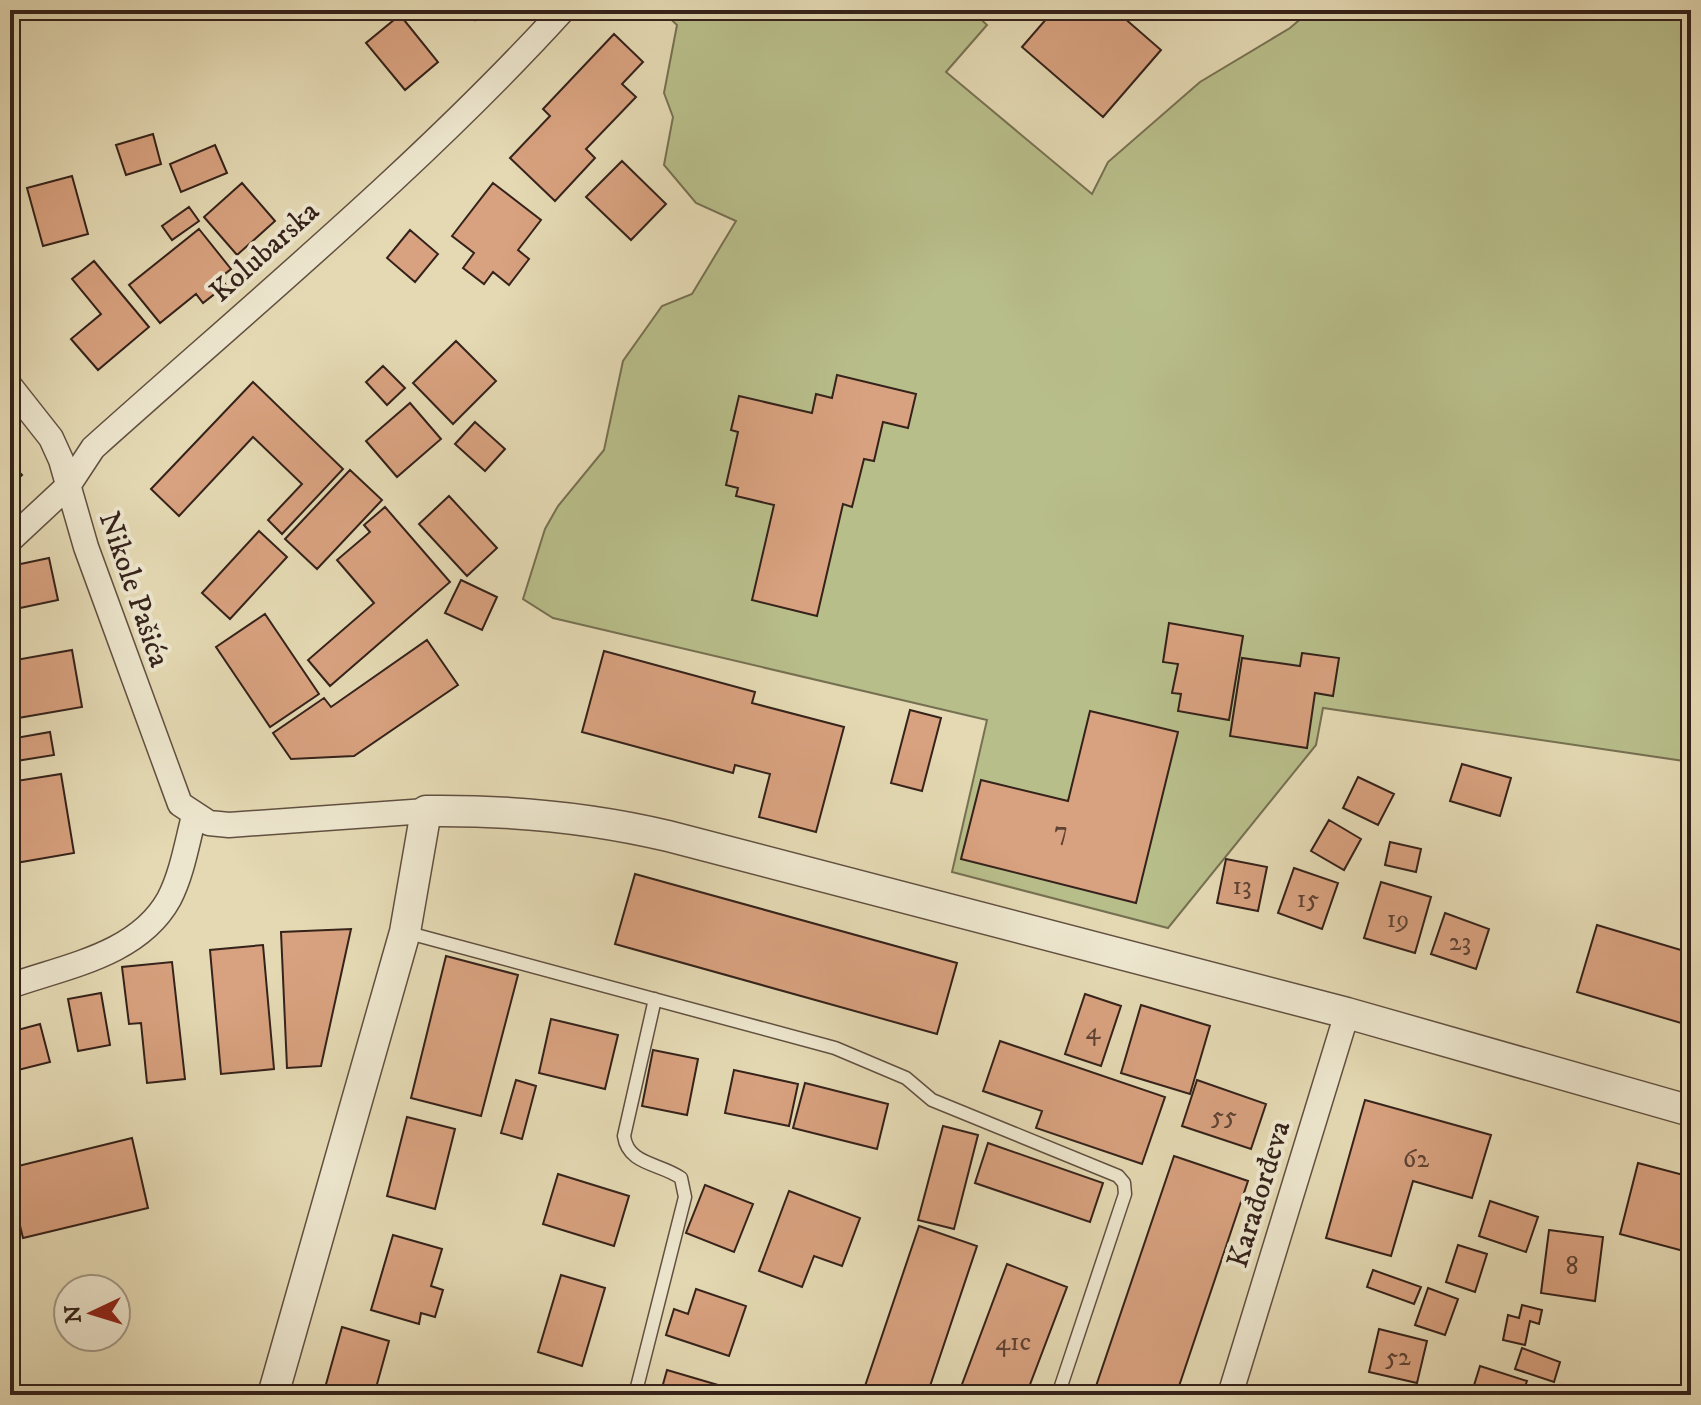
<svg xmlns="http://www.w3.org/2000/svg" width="1701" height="1405" font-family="'IM FELL DW Pica',serif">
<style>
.green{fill:#b8be8a;stroke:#767052;stroke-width:2}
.building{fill:#d8a17f;stroke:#35221a;stroke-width:2}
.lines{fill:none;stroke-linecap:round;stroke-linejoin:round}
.service-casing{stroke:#615040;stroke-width:15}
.minor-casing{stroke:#615040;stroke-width:27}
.tertiary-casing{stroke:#615040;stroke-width:33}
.service{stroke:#ede6ce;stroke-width:12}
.minor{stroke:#ede6ce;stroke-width:24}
.tertiary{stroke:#ede6ce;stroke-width:30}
.labels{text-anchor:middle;stroke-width:8;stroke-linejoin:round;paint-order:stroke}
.number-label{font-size:26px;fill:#5e4233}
.street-label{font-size:30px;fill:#35221a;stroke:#ede6ce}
</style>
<rect width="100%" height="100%" fill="#e4d9b3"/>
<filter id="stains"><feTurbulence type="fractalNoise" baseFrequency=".0025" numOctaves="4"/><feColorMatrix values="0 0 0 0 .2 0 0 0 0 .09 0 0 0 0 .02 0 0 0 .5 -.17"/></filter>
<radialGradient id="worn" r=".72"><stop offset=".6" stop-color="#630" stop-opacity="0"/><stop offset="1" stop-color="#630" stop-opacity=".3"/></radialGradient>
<path class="green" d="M661,10H971L987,25L946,72L1092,194L1108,162L1200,82L1290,28L1311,10H1691V762L1323,708L1316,745L1168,928L952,872L987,720L553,618L523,599L545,529L558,506L604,450L623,361L662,306L692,294L736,221L696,203L664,165L673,117L664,93L677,25Z"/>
<path class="building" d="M362,10H382L364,17Z
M464,10H485L475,20Z
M1054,10H1115L1161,50L1103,117L1022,47Z
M400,15L438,62L405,90L366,43Z
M614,34L643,62L622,84L636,97L586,149L595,158L555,201L510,158L550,116L543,109Z
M153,134L161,164L126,175L116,145Z
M215,145L227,173L181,192L170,164Z
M622,161L666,204L631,240L586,197Z
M72,176L88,234L43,246L27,188Z
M242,183L275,221L237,255L204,217Z
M493,183L541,220L518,250L529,259L509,285L493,272L484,284L463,268L474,253L452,236Z
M189,207L199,221L172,240L162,226Z
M199,229L231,269L220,278L226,285L203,303L196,294L160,323L129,285Z
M410,230L438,254L415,282L387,258Z
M94,261L149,327L98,370L71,339L101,314L72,279Z
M456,341L496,381L453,424L413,383Z
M383,366L405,388L387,405L366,382Z
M837,375L916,394L908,428L883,422L874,461L864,459L852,507L843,504L817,616L752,600L774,505L736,496L738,488L726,485L738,432L731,430L739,396L812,413L816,394L832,398Z
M253,382L343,469L282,534L268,520L302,484L253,437L179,516L151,489Z
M410,403L441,439L397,477L366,441Z
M475,422L505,449L485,471L455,444Z
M10,463L22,475L10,486Z
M350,470L382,500L317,569L285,539Z
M449,496L497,548L467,576L419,524Z
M385,507L450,582L330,686L308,660L374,603L337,560L370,532L364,525Z
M259,531L287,557L230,619L202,593Z
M49,558L58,600L20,608L11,566Z
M461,580L497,597L482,630L445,613Z
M265,614L319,694L270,727L216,647Z
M1169,623L1243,636L1229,720L1178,711L1181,694L1172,693L1178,664L1163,662Z
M427,640L458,685L354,756L291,759L273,733L324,698L331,707Z
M72,650L82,707L18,718L10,661Z
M604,651L755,692L752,703L844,727L816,832L759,817L770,774L735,765L733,773L582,732Z
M1302,653L1339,658L1333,696L1315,693L1307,748L1230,736L1242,658L1300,666Z
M910,710L941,718L922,791L891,783Z
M1090,711L1178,732L1136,903L961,859L981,780L1068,801Z
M50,732L54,755L10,762V739Z
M1462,764L1511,778L1500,816L1450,801Z
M61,774L74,853L10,864V782Z
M1358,777L1394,794L1378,825L1343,808Z
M1329,820L1361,839L1344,870L1311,851Z
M1390,842L1421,849L1416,872L1385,865Z
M1226,859L1267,867L1258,911L1217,903Z
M1294,868L1338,883L1322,929L1278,913Z
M635,874L957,963L937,1034L615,944Z
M1381,882L1431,897L1415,953L1364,938Z
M1445,913L1489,929L1476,969L1431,954Z
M1597,925L1691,953V1026L1577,992Z
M351,929L321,1066L287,1068L281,932Z
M263,945L274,1069L221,1074L210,950Z
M446,956L518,975L481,1116L411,1098Z
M172,962L185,1079L147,1083L141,1023L129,1024L122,967Z
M101,993L110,1045L78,1051L68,999Z
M1085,994L1121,1006L1101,1066L1065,1054Z
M1141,1005L1210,1026L1190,1094L1121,1073Z
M551,1019L618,1035L605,1089L539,1073Z
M40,1024L50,1062L10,1072V1032Z
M1000,1041L1165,1097L1142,1164L1036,1128L1042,1111L983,1091Z
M653,1050L698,1059L687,1115L642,1106Z
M734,1070L798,1084L789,1126L725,1113Z
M516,1080L536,1086L522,1139L501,1133Z
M1197,1080L1266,1104L1251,1149L1182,1126Z
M805,1083L888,1104L877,1149L793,1128Z
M1365,1100L1491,1135L1472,1198L1413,1181L1391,1256L1326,1238Z
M407,1117L455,1129L435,1209L387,1196Z
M943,1126L978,1135L954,1229L918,1220Z
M132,1138L148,1208L23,1238L10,1185V1168Z
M988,1143L1103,1183L1090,1222L975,1183Z
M1174,1156L1248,1181L1176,1395H1093Z
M1638,1163L1691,1177V1253L1620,1234Z
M558,1174L629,1196L614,1246L543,1224Z
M705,1185L753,1204L734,1252L686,1233Z
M789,1191L860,1218L842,1266L814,1256L802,1287L759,1271Z
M1490,1201L1538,1217L1526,1252L1479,1236Z
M919,1226L977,1246L927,1395H862Z
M1549,1230L1603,1237L1595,1301L1541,1293Z
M393,1235L442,1249L431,1286L443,1290L435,1317L421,1313L419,1324L371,1310Z
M1458,1245L1487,1254L1475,1292L1446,1282Z
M1007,1264L1067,1287L1026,1395H958Z
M1373,1270L1421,1287L1414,1304L1367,1287Z
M561,1275L605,1288L582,1366L538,1352Z
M1428,1288L1458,1299L1445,1335L1415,1325Z
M696,1289L746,1306L729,1356L666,1335L674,1309L688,1314Z
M1522,1305L1542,1310L1539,1324L1530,1321L1525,1345L1503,1340L1508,1315L1519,1318Z
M342,1327L389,1341L374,1395H323Z
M1379,1329L1427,1341L1417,1383L1369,1372Z
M1522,1348L1560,1362L1554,1382L1515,1369Z
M1480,1366L1527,1381L1522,1395H1471Z
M667,1370L752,1395H660Z
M1562,1385L1592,1395H1559Z
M499,1388L526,1395H497Z
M1286,1388L1308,1395H1284Z"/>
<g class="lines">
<defs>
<path id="service" d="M405,932L835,1048L906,1078L932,1100L1118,1176L1124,1183L1125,1194L1058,1395
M635,1395L685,1197L681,1178C660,1163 628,1165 624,1136L655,999"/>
<path id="minor" d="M10,386L51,438L61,460L86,547L180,804L209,823L229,825L426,811
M10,540L68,486L93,448C250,307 422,165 563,10
M10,986C66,966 138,955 169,899C182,874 187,843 194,816
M1230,1395L1347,1013"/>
<path id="tertiary" d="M273,1395L405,932L426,811C508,810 588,817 668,836L1347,1013L1691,1111"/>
</defs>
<use href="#service" class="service-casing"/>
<use href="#minor" class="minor-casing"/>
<use href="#tertiary" class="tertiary-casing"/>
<use href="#service" class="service"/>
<use href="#minor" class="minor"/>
<use href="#tertiary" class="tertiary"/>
</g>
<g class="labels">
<g class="number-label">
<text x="1061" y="839">7</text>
<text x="1242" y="894">13</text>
<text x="1308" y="907">15</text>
<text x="1398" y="927">19</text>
<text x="1460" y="950">23</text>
<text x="1093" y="1039">4</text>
<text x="1224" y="1124">55</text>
<text x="1416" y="1167">62</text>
<text x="1572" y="1274">8</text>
<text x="1013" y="1350">41c</text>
<text x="1398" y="1365">52</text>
</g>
<g class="street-label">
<text transform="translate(264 251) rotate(-42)" y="10">Kolubarska</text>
<text transform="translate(135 589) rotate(71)" y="10">Nikole Pašića</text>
<text transform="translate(1258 1194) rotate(-73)" y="10">Karađorđeva</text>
</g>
</g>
<rect width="1701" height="1405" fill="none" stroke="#e4d9b3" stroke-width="40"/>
<rect x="12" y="12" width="1677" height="1381" fill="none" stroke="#35221a" stroke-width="4"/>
<rect x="20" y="20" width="1661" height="1365" fill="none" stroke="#35221a" stroke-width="2"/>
<g transform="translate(92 1313) rotate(266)"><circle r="38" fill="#ede6ce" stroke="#a39886" stroke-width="2"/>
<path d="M0-6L14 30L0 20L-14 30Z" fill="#8f2418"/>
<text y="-12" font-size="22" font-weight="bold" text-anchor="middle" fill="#35221a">N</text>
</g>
<rect width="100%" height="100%" filter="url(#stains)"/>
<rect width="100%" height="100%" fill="url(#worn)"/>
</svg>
